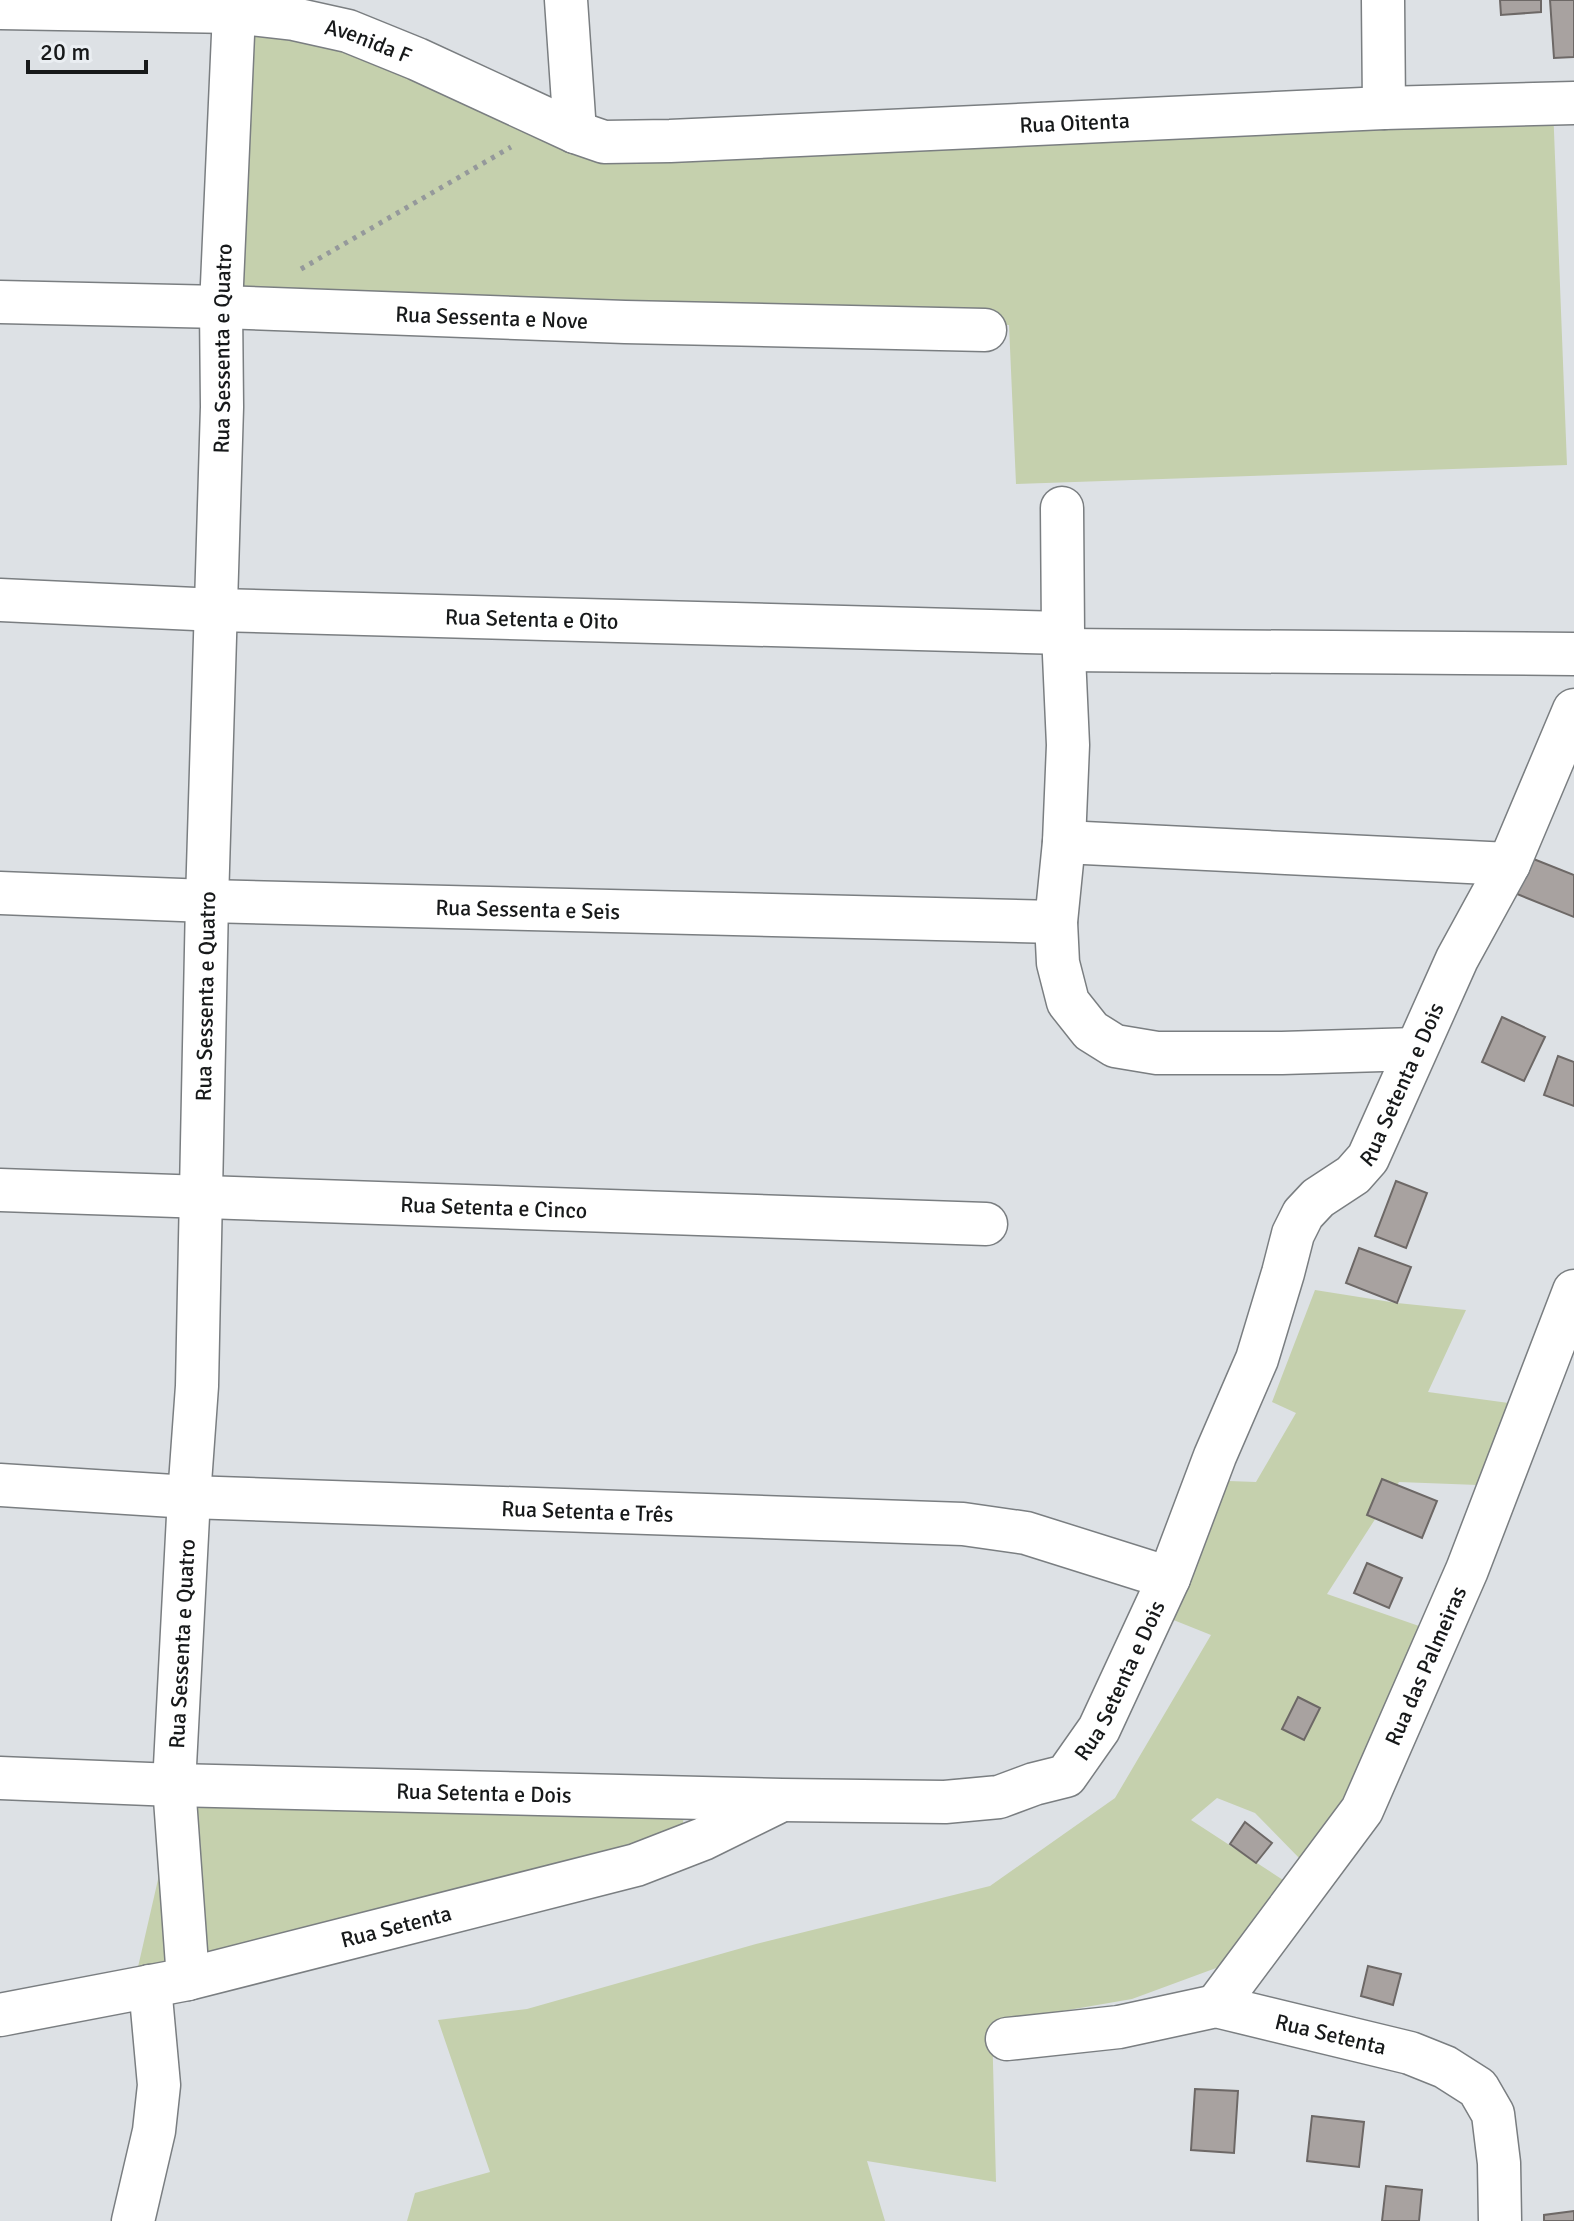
<svg xmlns="http://www.w3.org/2000/svg" width="1574" height="2221" font-family="Signika,sans-serif">
<style>
.green{fill:#c5d0ad}
.building{fill:#a8a2a0;stroke:#6d6866;stroke-width:2}
.lines{fill:none;stroke-linecap:round;stroke-linejoin:round}
.minor-casing{stroke:#7a7e81;stroke-width:45}
.path{stroke:#95999b;stroke-width:5;stroke-dasharray:4 6;stroke-linecap:butt}
.minor{stroke:#fff;stroke-width:42}
.labels{text-anchor:middle;stroke-width:6;stroke-linejoin:round;paint-order:stroke}
.street-label{font-size:22px;fill:#17191a;stroke:#eaeef2}
</style>
<rect width="100%" height="100%" fill="#dde1e5"/>
<path class="green" d="M239,13L592,140L1553,106L1567,465L1016,484L1009,325L227,302Z
M1315,1290L1397,1303L1466,1310L1428,1392L1516,1404L1478,1485L1399,1482L1327,1594L1419,1626L1384,1715L1343,1805L1302,1861L1255,1813L1217,1798L1191,1820L1286,1882L1227,1964L1132,1999L992,2023L996,2182L867,2161L885,2221H407L415,2193L490,2172L438,2020L527,2009L756,1944L990,1886L1115,1798L1211,1635L1166,1617L1229,1481L1256,1482L1296,1413L1272,1402Z
M181,1779H689L680,1844L138,1967Z"/>
<path class="building" d="M1500,0H1541V12L1501,15Z
M1550,0H1574V57L1554,58Z
M1531,858L1574,875V917L1517,894Z
M1502,1017L1545,1037L1524,1081L1482,1062Z
M1558,1056L1574,1062V1106L1544,1095Z
M1396,1181L1427,1193L1406,1248L1375,1236Z
M1359,1248L1411,1267L1397,1303L1346,1283Z
M1382,1479L1437,1501L1422,1538L1367,1515Z
M1367,1563L1402,1578L1389,1608L1354,1593Z
M1298,1697L1320,1708L1304,1740L1282,1729Z
M1245,1822L1272,1843L1256,1863L1230,1844Z
M1368,1966L1401,1974L1393,2005L1361,1996Z
M1195,2089L1238,2091L1234,2153L1191,2150Z
M1312,2116L1364,2122L1359,2167L1307,2161Z
M1386,2186L1422,2190L1419,2221H1382Z
M1574,2211V2221H1544V2215Z"/>
<g class="lines">
<defs>
<g id="minor">
<path d="M566,0L575,132"/>
<path d="M1383,0L1384,108"/>
<path id="s1" d="M0,8L234,12L294,19L348,31L417,59L575,132L604,142L670,141L1384,108L1574,103"/>
<path id="s2" d="M0,302L221,307L625,322L985,330"/>
<path d="M1062,508L1063,633L1068,745L1064,842L1056,922L1058,963L1068,1002L1091,1031L1115,1046L1157,1053H1282L1416,1049"/>
<path id="s3" d="M0,600L217,610L1063,633"/>
<path d="M1064,650L1574,654"/>
<path d="M1064,842L1509,864"/>
<path id="s4" d="M0,893L207,901L1056,922"/>
<path id="s5" d="M0,1190L986,1224"/>
<path id="s6" d="M0,1485L189,1497L963,1524L1026,1533L1169,1578"/>
<path id="s7" d="M0,1778L174,1785L782,1800L945,1802L999,1797L1034,1784L1066,1776L1099,1729L1169,1578L1215,1456L1257,1359L1283,1273L1293,1234L1303,1214L1318,1198L1353,1175L1368,1158L1457,959L1509,864L1574,710"/>
<path id="s8" d="M188,1979L174,1785L189,1497L197,1386L207,901L222,407L221,307L234,12"/>
<path id="s9" d="M1216,2006L1362,1810L1467,1570L1574,1291"/>
<path id="s10" d="M0,2015L188,1979L636,1865L703,1839L776,1803"/>
<path id="s11" d="M1007,2039L1119,2027L1216,2006L1410,2053L1445,2067L1478,2088L1493,2114L1499,2163L1500,2221"/>
<path d="M133,2221L154,2131L159,2085L150,1986"/>
</g>
</defs>
<use href="#minor" class="minor-casing"/>
<path class="path" d="M301,269L511,147"/>
<use href="#minor" class="minor"/>
</g>
<g class="labels">
<g class="street-label">
<text dy="8" stroke="none"><textPath href="#s1" startOffset="372">Avenida F</textPath></text>
<text dy="8" stroke="none"><textPath href="#s1" startOffset="1100">Rua Oitenta</textPath></text>
<text dy="8" stroke="none"><textPath href="#s2" startOffset="492">Rua Sessenta e Nove</textPath></text>
<text dy="8" stroke="none"><textPath href="#s8" startOffset="1632">Rua Sessenta e Quatro</textPath></text>
<text dy="8" stroke="none"><textPath href="#s3" startOffset="532">Rua Setenta e Oito</textPath></text>
<text dy="8" stroke="none"><textPath href="#s4" startOffset="528">Rua Sessenta e Seis</textPath></text>
<text dy="8" stroke="none"><textPath href="#s8" startOffset="984">Rua Sessenta e Quatro</textPath></text>
<text dy="8" stroke="none"><textPath href="#s7" startOffset="1850">Rua Setenta e Dois</textPath></text>
<text dy="8" stroke="none"><textPath href="#s5" startOffset="494">Rua Setenta e Cinco</textPath></text>
<text dy="8" stroke="none"><textPath href="#s6" startOffset="588">Rua Setenta e Três</textPath></text>
<text dy="8" stroke="none"><textPath href="#s8" startOffset="336">Rua Sessenta e Quatro</textPath></text>
<text dy="8" stroke="none"><textPath href="#s9" startOffset="402">Rua das Palmeiras</textPath></text>
<text dy="8" stroke="none"><textPath href="#s7" startOffset="1180">Rua Setenta e Dois</textPath></text>
<text dy="8" stroke="none"><textPath href="#s7" startOffset="484">Rua Setenta e Dois</textPath></text>
<text dy="8" stroke="none"><textPath href="#s10" startOffset="406">Rua Setenta</textPath></text>
<text dy="8" stroke="none"><textPath href="#s11" startOffset="330">Rua Setenta</textPath></text>
</g>
</g>
<path d="M28 60v12h118v-12" fill="none" stroke="#17191a" stroke-width="4"/>
<text x="40" y="60" font-size="24" fill="#17191a" stroke="#eaeef2" stroke-width="6" paint-order="stroke">20 m</text>
</svg>
